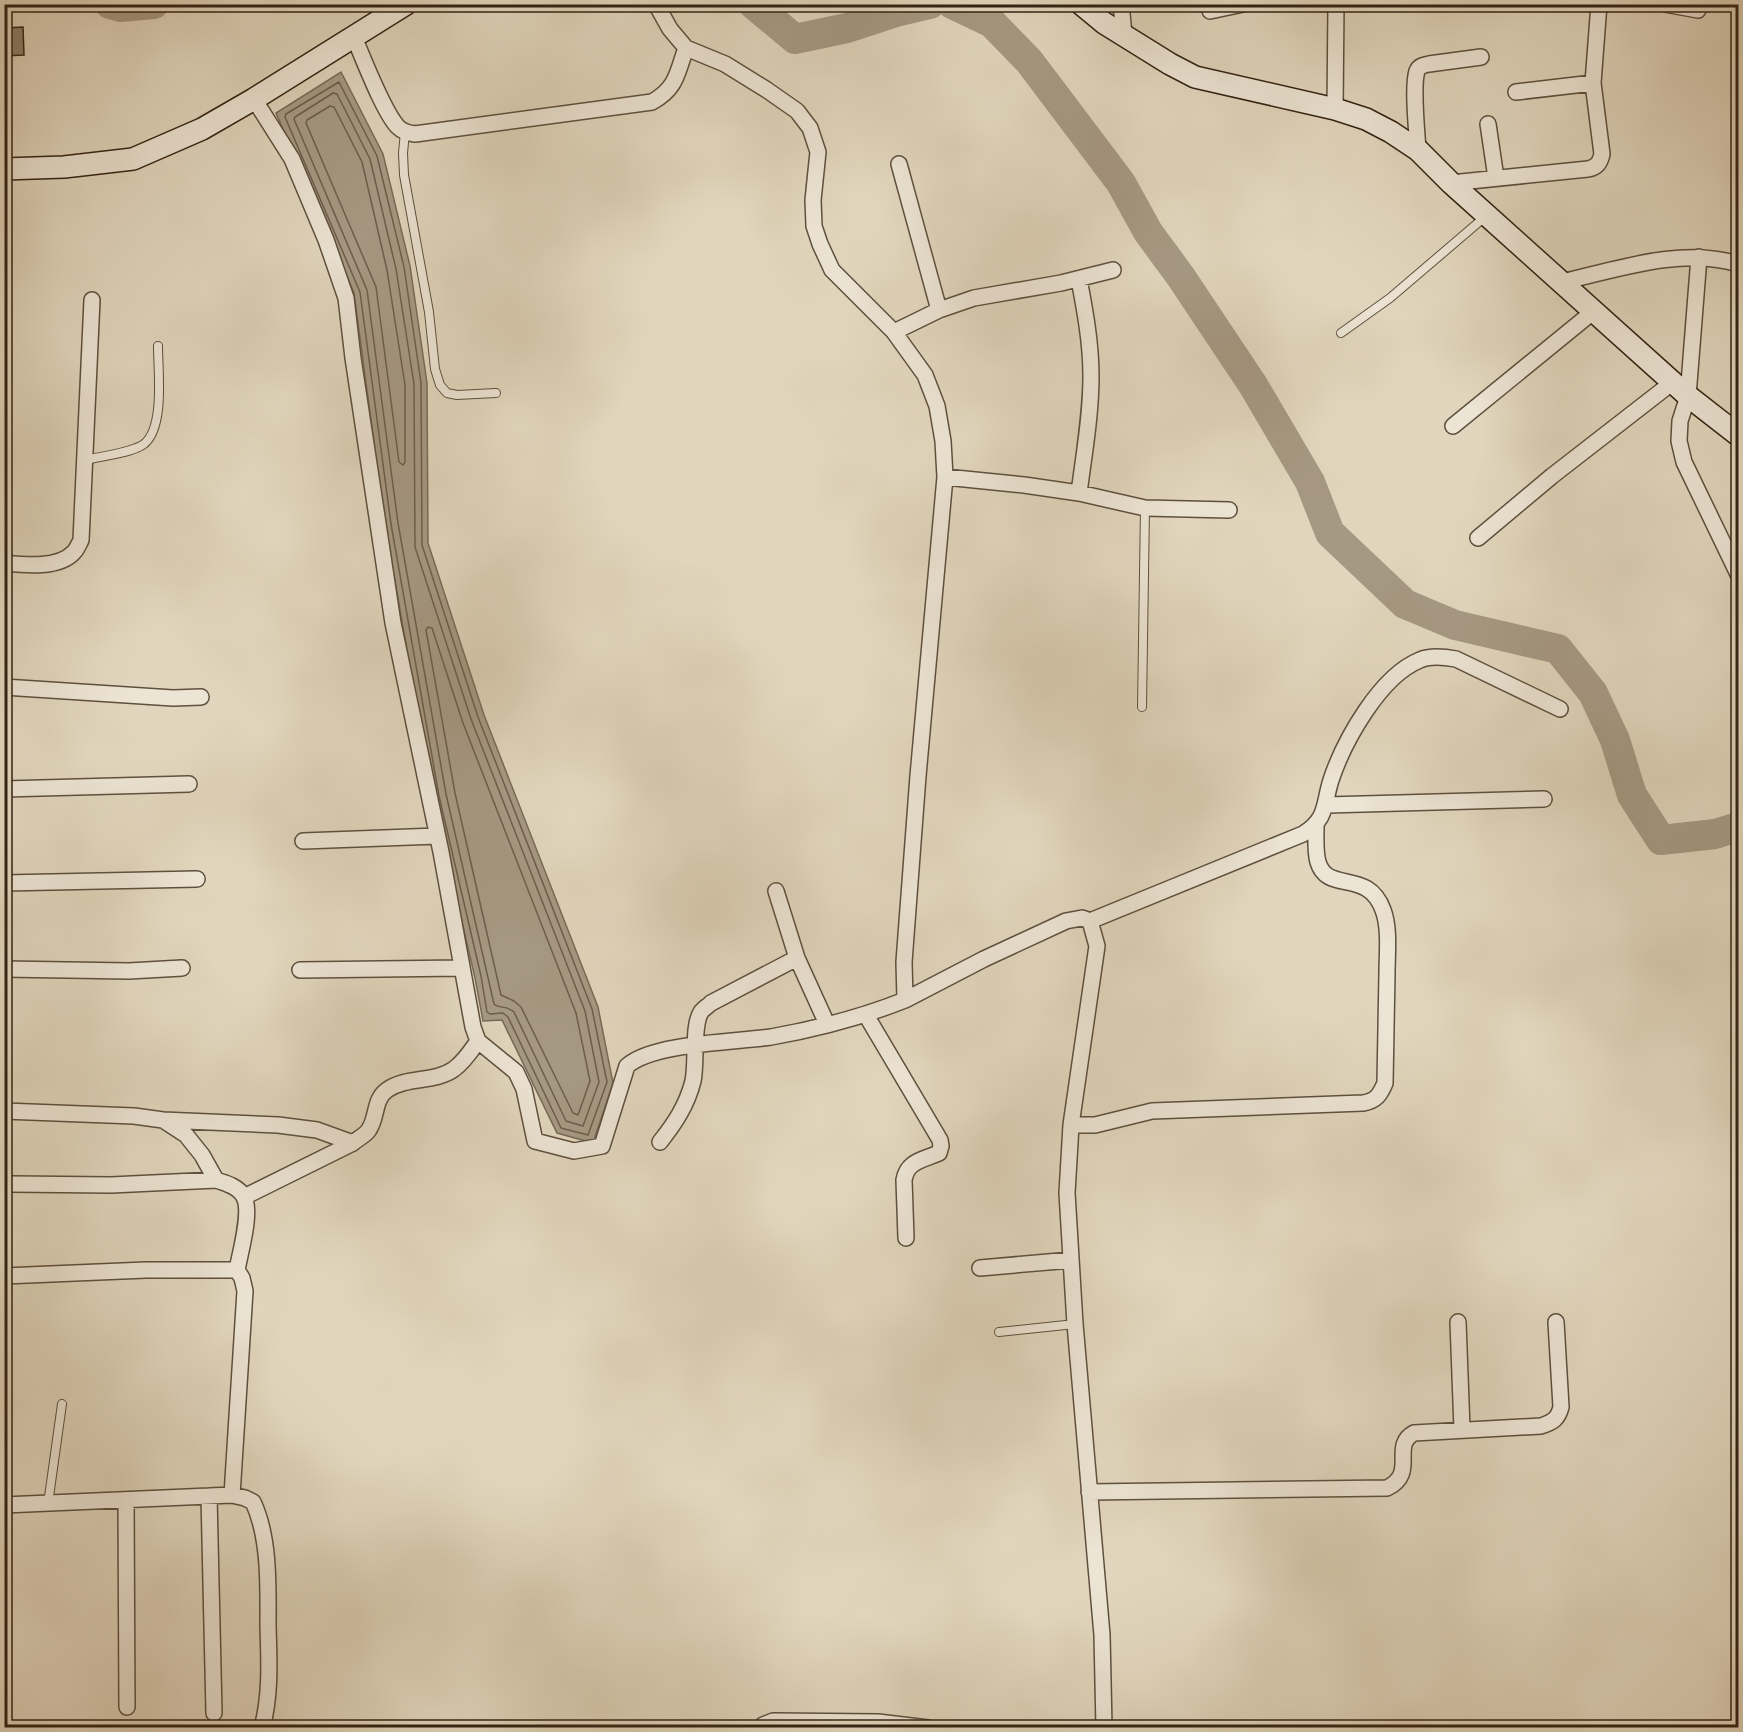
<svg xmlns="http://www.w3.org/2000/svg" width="1743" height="1732" font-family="'IM FELL Double Pica',serif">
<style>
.water{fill:#a69984;stroke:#786a57;stroke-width:1.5}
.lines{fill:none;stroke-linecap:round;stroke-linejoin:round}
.shore{stroke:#6c5e4c;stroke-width:1.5}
.river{stroke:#a69984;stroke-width:30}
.building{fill:#8d806c;stroke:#332314;stroke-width:1.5}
.lane-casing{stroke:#5e503e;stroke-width:10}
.street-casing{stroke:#5e503e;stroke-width:18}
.secondary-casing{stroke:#332314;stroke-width:24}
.lane{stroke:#ece4d4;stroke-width:8}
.street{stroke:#ece4d4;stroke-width:15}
.secondary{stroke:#ece4d4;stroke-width:21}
</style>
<rect width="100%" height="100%" fill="#e1d6bd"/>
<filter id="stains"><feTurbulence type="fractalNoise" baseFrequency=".00333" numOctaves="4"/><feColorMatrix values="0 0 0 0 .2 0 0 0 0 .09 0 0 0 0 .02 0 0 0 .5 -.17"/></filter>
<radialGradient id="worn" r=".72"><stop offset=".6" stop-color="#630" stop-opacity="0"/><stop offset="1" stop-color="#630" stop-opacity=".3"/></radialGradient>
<path class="water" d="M341,72L383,154L410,266L427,383L428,543L484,715L598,1007L613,1083L593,1143L557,1133L502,1020L483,1021L475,978L433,797L385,525L354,293L276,113Z"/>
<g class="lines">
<path class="shore" d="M339,82L377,156L404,267L421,383L422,545L478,717L592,1009L607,1082L588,1135L561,1128L508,1017L503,1013L490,1014L487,1012L481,976L439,796L391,524L360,292L285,117L286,114Z
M333,93L337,94L370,159L396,269L414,384L415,547L471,719L585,1011L599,1082L583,1126L566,1121L514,1012C507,1005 499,1009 494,1004L446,794L398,523L367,290L294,119L295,117Z
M330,106L334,107L362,162L387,270L405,385V462L403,465L399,462L376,287L306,123L307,120Z
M428,627L432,628L463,723L576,1013L590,1081L578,1115L573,1113L521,1007L514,1001L501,995L455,793L426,630Z"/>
<path class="river" d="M110,4L121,7L154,4
M753,4L795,39L847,28L896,12L930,4
M952,4L992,23L1029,61L1121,183L1148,232L1181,277L1253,385L1310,482L1330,533L1405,604L1455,625L1558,649L1593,693L1615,740L1632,795L1661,840L1715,834L1738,827"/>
</g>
<path class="building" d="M23,27L24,55L4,56V28Z"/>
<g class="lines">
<defs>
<path id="lane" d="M405,132L403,153L404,175L429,312L435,369L440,385L447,393L457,395L496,393
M1341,333L1390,298L1486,216
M86,460C101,456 132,453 144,444C165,427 158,371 158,346
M1142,707L1145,508
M999,1332L1075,1324
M48,1504L62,1404"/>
<path id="street" d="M656,4L670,29L686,48L725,64L767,90L797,111L810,128L818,152L813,200L814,226L820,244L832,270L894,332L925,375L937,406L943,441L945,477L918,776L904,962L905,1000L984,959L1066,921L1082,918L1090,921L1097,946L1071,1125L1067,1193L1075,1324L1102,1635L1104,1728
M1121,4L1124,34
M1665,4L1698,10
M1210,11L1243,4
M354,37C363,58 384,113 398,127C403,132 408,133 415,134L652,102C677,88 677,73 686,48
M1516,92L1593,83
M254,99L292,159L326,240L346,298L353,358L393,623L441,852L473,1027L478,1041L516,1072L524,1089L535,1141L574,1151L602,1146L627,1066C652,1043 736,1042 771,1037C816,1029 862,1017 905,1000
M1335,109L1336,4
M1488,124L1496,178
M1418,150C1417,133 1412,86 1417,71C1419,66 1424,65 1429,64L1481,57
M899,164L939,310
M1451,183L1588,169C1597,167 1600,163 1602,154L1593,83L1599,4
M1699,257L1688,396L1680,421L1679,441L1684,462L1738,574
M1562,282C1619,269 1681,247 1738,264
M894,332L939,310L974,298L1061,283L1113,270
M1453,426L1594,311
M945,477L1024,485L1079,493L1145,508L1229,510
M1079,493C1084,454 1091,415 1091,376C1091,343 1085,311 1079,279
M1478,538L1552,476L1673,382
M4,563C24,565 59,569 74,552C77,549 79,544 81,540L92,300
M4,687L173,698L201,697
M4,789L189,784
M1327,805L1544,799
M303,841L437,836
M4,883L197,879
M776,891L797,958L827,1024
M1090,921L1303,834C1328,818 1323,805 1331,780C1344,741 1380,676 1420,660C1431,655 1445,657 1456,659L1560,709
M4,969L129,971L182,968
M300,970L462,968
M866,1015L940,1140L941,1146L939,1153C923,1160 907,1161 904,1180L906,1238
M4,1111L134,1116L163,1120L186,1135L202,1155L216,1180
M163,1120L278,1125L317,1130L353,1143
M1071,1125H1095L1152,1111L1363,1103C1376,1101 1380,1095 1385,1083C1386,1046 1386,1010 1387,973C1387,954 1390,928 1383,910C1368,868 1327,894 1318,862C1315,852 1316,837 1316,826
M660,1142C675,1123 687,1105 693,1081C697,1063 692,1026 701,1012C703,1009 708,1006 711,1003L797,958
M11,1184L111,1185L216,1180C226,1183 239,1187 244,1197C252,1212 240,1253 237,1270
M244,1197L353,1143C357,1139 364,1136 368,1131C378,1118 373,1100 387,1090C407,1076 435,1083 454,1069C464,1062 471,1051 478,1041
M980,1268L1071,1260
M4,1276L146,1270H237L242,1278L245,1291L232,1495
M1458,1322L1462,1429
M1089,1492L1387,1488C1418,1473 1390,1446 1414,1433L1541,1426C1553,1422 1558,1419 1561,1407L1556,1322
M209,1496L214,1713
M126,1500L127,1707
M4,1505L232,1495L245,1498L253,1502C270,1538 268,1587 268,1626C269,1660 271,1694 262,1728
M761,1728L763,1725L773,1721L878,1722L928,1728"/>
<path id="secondary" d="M1081,4L1104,23L1170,64L1195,77L1335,109L1366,119L1391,132L1418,150L1451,183L1688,396L1738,435
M4,169L64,167L133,159L202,129L254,99L406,4"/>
</defs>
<use href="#lane" class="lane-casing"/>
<use href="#street" class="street-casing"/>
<use href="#secondary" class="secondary-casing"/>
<use href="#lane" class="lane"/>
<use href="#street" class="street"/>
<use href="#secondary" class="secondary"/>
</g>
<rect width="1743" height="1732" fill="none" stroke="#e1d6bd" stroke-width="24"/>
<rect x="6" y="6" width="1731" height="1720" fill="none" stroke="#332314" stroke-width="3"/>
<rect x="12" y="12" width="1719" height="1708" fill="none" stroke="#332314" stroke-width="1.5"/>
<rect width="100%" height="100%" filter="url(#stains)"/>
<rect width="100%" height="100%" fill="url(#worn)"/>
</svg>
